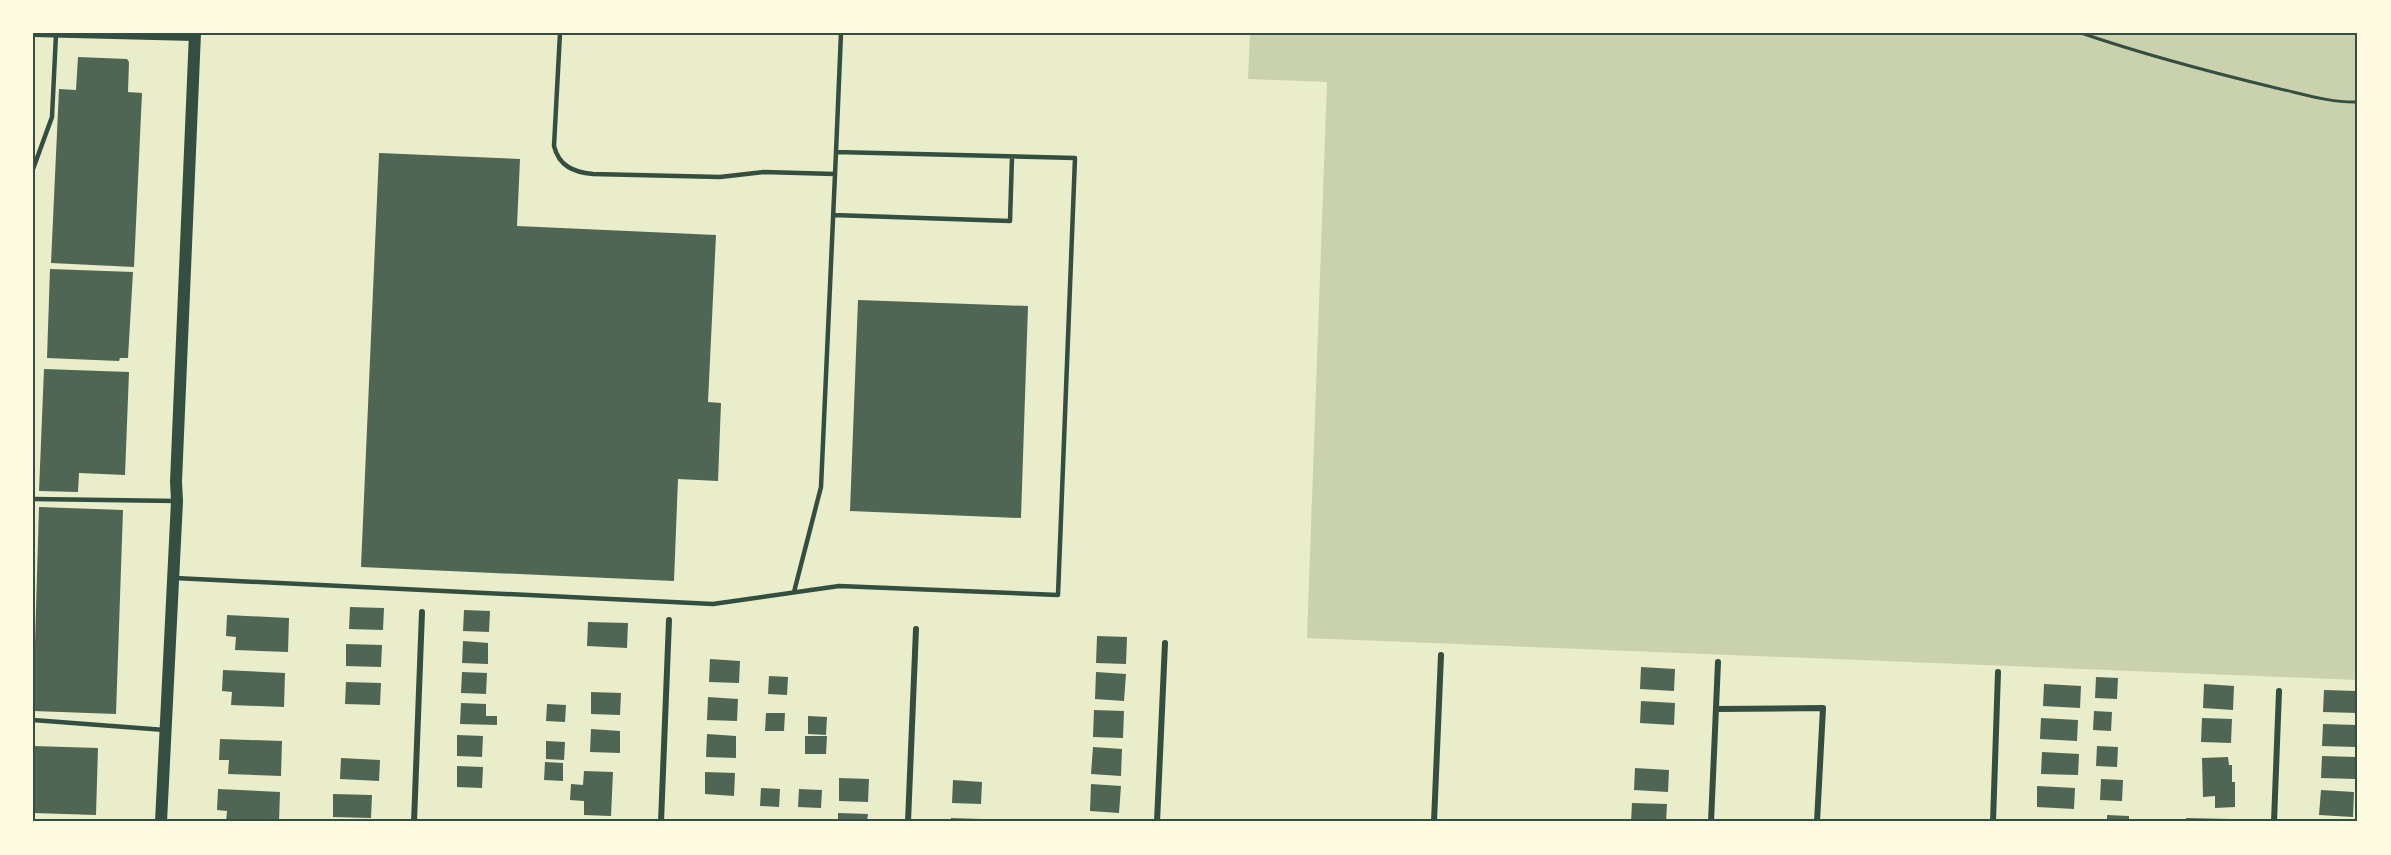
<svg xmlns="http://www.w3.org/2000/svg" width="2391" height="855" font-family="'Work Sans',sans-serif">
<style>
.green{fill:#cad2ad}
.building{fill:#4f6655}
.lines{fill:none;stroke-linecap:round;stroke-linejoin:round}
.path{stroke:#344e41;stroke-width:3}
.service{stroke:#344e41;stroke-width:4.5}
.minor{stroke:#344e41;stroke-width:6}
.secondary{stroke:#344e41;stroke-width:12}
.neatline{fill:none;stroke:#344e41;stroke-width:2}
</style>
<rect width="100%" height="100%" fill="#e9edc9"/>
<path class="green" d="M1250,33H2358V680L1307,638L1327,82L1248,79Z"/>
<path class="building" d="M78,57L127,59L129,62L128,92L142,93L134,267L51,263L59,89L76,90Z
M379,153L520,159L517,226L716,235L708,402L721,403L718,481L678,479L674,581L361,567Z
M50,269L133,272L128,358H120L119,361L47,358Z
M858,300L1028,306L1021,518L850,511Z
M44,369L129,372L125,475L79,473L78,492L39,491Z
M39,507L123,510L116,714L33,711Z
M350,607L384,608L383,630L349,629Z
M464,610L490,611L489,632L463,631Z
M227,615L289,618L288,652L235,650L236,637L226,636Z
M588,622L628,623L627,648L587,646Z
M1097,636L1127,637L1126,664L1096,663Z
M463,641L488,643V664L462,663Z
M346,644L382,645L381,667L346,666Z
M710,659L740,661L739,683L709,682Z
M1641,667L1675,669L1674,691L1640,689Z
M223,670L285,673L284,707L231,705L232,692L222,691Z
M462,672L487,673L486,694L461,693Z
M1096,672L1126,674L1124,701L1095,699Z
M769,676L788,677L787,695L768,694Z
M2096,677L2118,678L2117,699L2095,698Z
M346,682L381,683L380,705L345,704Z
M2044,684L2081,686L2080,708L2043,706Z
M2204,684L2234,686L2233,710L2203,708Z
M2324,690L2357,691V713L2323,712Z
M591,692L621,693L620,715L591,714Z
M708,697L738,699L737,721L707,720Z
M1641,701L1675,703L1674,725L1640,723Z
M461,703L486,704V716H497V725L460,724Z
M547,704L566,705L565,722L546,721Z
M1094,710L1124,711L1123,738L1093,737Z
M2094,711L2112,712L2111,731L2093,730Z
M766,713H785L784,731H765Z
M808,716L827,717L826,735L808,734Z
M2041,718L2078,720L2077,741L2040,739Z
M2202,718L2232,719L2231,743L2201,742Z
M2323,724L2357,725L2356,747L2322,746Z
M591,729L620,731V753L590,752Z
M707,734L736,736V758L706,757Z
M457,735L483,736L482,757L457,756Z
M805,736H827L826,754H805Z
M220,739L282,741L281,776L228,774L229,760H219Z
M546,741L565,742L564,760L546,759Z
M33,746L98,748L96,815L33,813Z
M2097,746L2118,747L2117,767L2096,766Z
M1093,747L1122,749L1121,776L1091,774Z
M2042,752L2079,754L2078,775L2041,774Z
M2322,756L2356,757L2355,779L2321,778Z
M2228,757L2229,765H2232V782H2235V807L2215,808V796L2203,797L2202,758Z
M341,758L380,760L379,781L340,779Z
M545,762L563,763V781L544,780Z
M457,766L483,767L482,788L457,787Z
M1635,768L1669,770L1668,792L1634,790Z
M584,771L613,772L611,816L584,815V801L570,800L571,784L583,785Z
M705,772L735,773L734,796L705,794Z
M839,778L869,779L868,802L839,801Z
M2101,779L2123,780L2122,801L2100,800Z
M953,780L982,782L981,804L952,803Z
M1091,784L1121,786L1119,813L1090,811Z
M2037,786L2075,788L2074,809L2037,807Z
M761,788L780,789L779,807L760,806Z
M218,789L280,792L279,822H226L227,811L217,810Z
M799,789L822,790L821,808L798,807Z
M2321,790L2354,792L2353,817L2319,815Z
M333,794L372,795L371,818L333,817Z
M1632,803L1667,804L1666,822H1631Z
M838,813L868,814L867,822H838Z
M2107,815L2129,816V822H2107Z
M951,818L981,819V822H951Z
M2186,818L2230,819V822H2186Z"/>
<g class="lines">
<path class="path" d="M2081,33C2145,55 2210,72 2276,88C2303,94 2331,103 2358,102"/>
<path class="service" d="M560,33L554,146C559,166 573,172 593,174L720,177L764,172L835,174
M33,169L52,117L56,34
M833,215L1010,221L1012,157
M33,499L177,501
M175,578L713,604L839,586L1058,595L1075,158L836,152L841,33
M794,592L821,487L836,152
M33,720L165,730"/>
<path class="minor" d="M33,34L194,38
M1716,709L1823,708L1817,822
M414,822L422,612
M661,822L669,620
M908,822L916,629
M1157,822L1165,643
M1434,822L1441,655
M1711,822L1718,662
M1993,822L1998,672
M2274,822L2279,691"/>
<path class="secondary" d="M161,822L177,501L176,482L195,33"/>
</g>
<rect width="2391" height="855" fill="none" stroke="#fefae0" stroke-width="69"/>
<rect x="34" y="34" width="2322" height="786" class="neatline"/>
</svg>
